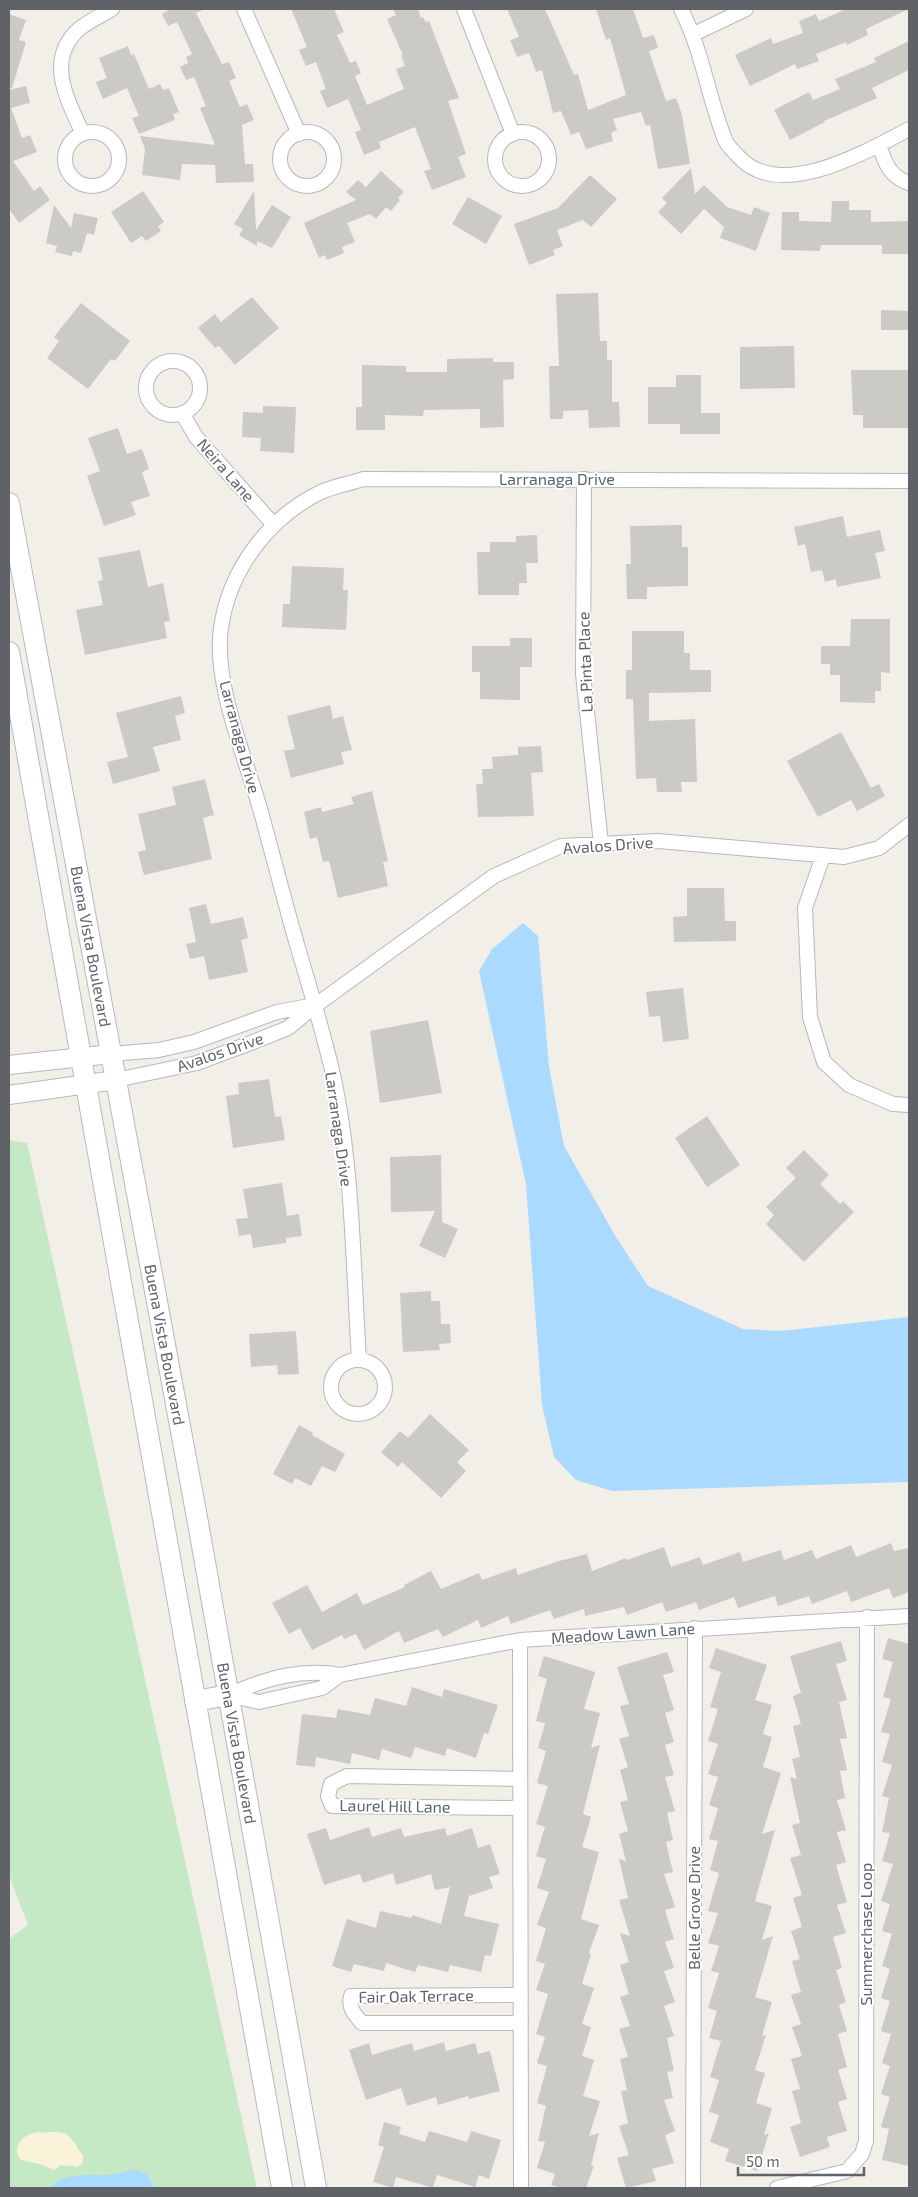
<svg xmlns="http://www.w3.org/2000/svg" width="918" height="2197" font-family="'Exo 2',sans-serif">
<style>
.green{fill:#c5e8c5}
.sand{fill:#fbf3d9}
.water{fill:#aadaff}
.building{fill:#cccac5}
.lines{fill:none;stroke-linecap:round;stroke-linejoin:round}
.minor-casing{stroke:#b5b8bc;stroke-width:16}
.tertiary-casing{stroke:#b5b8bc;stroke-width:20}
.secondary-casing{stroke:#b6babf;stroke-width:22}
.minor{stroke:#fff;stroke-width:14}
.tertiary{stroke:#fff;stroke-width:18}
.secondary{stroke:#fff;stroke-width:20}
.labels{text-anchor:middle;stroke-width:4;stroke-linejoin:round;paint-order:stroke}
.street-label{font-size:16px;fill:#5f6368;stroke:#fff}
</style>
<rect width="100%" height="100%" fill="#f1efe8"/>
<path class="green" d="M9,1140L27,1143L257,2188H9V1939L28,1925L9,1876Z"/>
<path class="sand" d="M37,2132C45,2133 49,2132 57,2132C71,2131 76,2147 83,2156V2163L77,2167L61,2165L54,2170L40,2164L21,2160C10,2147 24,2134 37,2132Z"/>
<path class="water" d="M523,923L538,936L549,1067L564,1146L616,1237L648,1286L743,1329L781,1331L909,1317V1482L612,1491L576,1480L554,1457L542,1405L526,1184L479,971L492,949Z
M134,2169L147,2174L154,2188H49C68,2171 88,2176 110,2175C118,2174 126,2171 134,2169Z"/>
<path class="building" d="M170,9H205L196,13L222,64L229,62L236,78L229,81L240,107L247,104L254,120L242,125L245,164H253L254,182L216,183L215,165L182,164L180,180L142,175L145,149L140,136L215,145L200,108L206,106L194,77L186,80L180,67L188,63L186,57L192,54L177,22L168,26L162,14Z
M291,9H334L344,32L337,35L350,63L356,61L361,73L355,76L367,105L404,89L396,69L405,66L401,55H403L387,19L396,15L393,9H418L421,18L423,17L426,22L429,21L459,98L448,101L466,154L458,157L466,177L432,190L424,171L431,169L415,127L379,142L381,148L364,155L355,132L361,130L348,99L327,108L320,91L326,89L316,62L306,66L299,50L307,47Z
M507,9H545L574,75L578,74L588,110L626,95L610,38L606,40L596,9H633L643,38L654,35L658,48L649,51L666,101L676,98L682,115L690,164L658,169L650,125L646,126L641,112L613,119L617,130L611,133L613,141L586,149L579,132L571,135L561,111L553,113L542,70L536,72L529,53L517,57L510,40L519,37Z
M846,9H909L866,29L868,35L847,45L846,42L816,54L819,61L797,69L795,64L750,86L735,55L771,38L773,44L803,33L799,21L816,14L819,21Z
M9,14L26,20L19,40L26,42L12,88L9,87Z
M909,41V70L872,88L877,98L824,121L825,122L790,140L774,110L809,92L813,100L840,89L835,79L876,62L874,58Z
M128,46L131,55L134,54L149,89L160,84L163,90L169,88L179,112L173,114L175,120L139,134L132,118L139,116L127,88L103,99L96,82L107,78L99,58Z
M26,86L30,103L11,108L22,138L30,135L37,152L13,161L34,191L40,186L50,200L19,223L9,209V90Z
M691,168L695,194L704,185L727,207L751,215L754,207L770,213L756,251L720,238L724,227L704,209L681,234L658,212L667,203L662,198Z
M381,171L404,192L398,198L400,200L391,211L386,207L376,219L370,214L347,223L355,242L342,247L344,253L327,260L325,255L319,258L304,223L356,200L346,192L358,180L366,187Z
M590,175L617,199L591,227L583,220L557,230L563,246L553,250L555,255L529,265L514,224L558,208Z
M143,191L164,222L158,226L161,231L146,241L142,236L131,243L111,212Z
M254,191L256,230L272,205L291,217L272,248L257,241V246L239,235L243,229L234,224Z
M468,197L502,216L486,244L452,224Z
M832,201H849V210H871V222L909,221V254H882V245H821L820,251L781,250L782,212H799V221L831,222Z
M54,205L71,228L74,213L98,218L94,235L87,233L81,253L73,251L72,256L55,252L57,246L46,243Z
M598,293L600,341H607V360H612V402H619L620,427L589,428L588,410L563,411V419H550L549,366H559L556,294Z
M252,297L279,328L235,365L219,346L215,348L198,328L215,314L221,322Z
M81,303L130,341L115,361L111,359L88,389L47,358L59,341L54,337Z
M881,310L909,311V330H881Z
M794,346L795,388L740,389V347Z
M493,358V362H514V379L503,380L504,427L480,428V409L424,410L423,416L385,415V430H356V407H362V365L406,366V372H447V359Z
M851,370H909V428H863V415H853Z
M676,375H701V413H720V434H680V424H648V387H676Z
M263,406L296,407L294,453L260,451L261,438L242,437L243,412L263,413Z
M118,428L127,454L142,449L149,469L142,472L150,496L131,502L136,515L104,526L87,476L100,471L88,438Z
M843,516L847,537L880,530L885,551L875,553L881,578L837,587L836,579L825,582L822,570L811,572L805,544L798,546L794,527Z
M682,525V547H688V586L647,587V599H627L626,564H631L630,526Z
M537,535L538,563H526L527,583H519V595H478L477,552H490V542H516V536Z
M140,550L148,587L163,583L170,621L164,622L167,638L85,655L76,610L103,605L98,581L103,580L98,558Z
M292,566L344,568L343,590H348L346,630L282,627L283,604H290Z
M851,619H890V673L881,672V691H875V703L840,702V675H830V664H821V646H850Z
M632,631H684V653H690V670H711V692L649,693V721L695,719L697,782H681L682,792H657L656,778L636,779L633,699H626V670H632Z
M510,638H532V667H520V700L480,699V672H472V646H510Z
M181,696L185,713L175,716L181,740L153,747L160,771L113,784L107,762L128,757L116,713Z
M330,705L333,719L343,716L352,750L341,752L344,764L291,778L284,751L295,749L287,716Z
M841,732L871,788L879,784L885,796L857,811L851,800L818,817L787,761Z
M541,746L543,772L531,773L534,816L478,817L476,784H483L482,769H493L492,757L518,755V747Z
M205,779L214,815L203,818L212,859L144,875L138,852L146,850L138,814L176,805L172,787Z
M372,791L388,861L383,862L388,886L338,898L329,861L323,862L317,837L310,839L304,812L321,807L322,812L354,804L351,797Z
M687,888H724L725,921H736V941L674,942L673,917L687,916Z
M206,904L211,924L243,917L248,938L241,940L248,972L209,980L204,956L190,959L186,944L196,942L189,908Z
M683,988L689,1039L663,1042L660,1016L649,1017L646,992Z
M428,1020L442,1093L380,1103L370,1031Z
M269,1079L275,1117L281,1116L285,1140L233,1148L226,1096L239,1094L238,1083Z
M707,1116L740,1165L707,1187L675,1138Z
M804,1150L829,1175L820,1184L840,1204L843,1201L854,1212L804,1262L766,1224L774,1215L766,1207L796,1178L786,1168Z
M441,1155L442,1222L458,1229L445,1258L419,1246L435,1211L391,1212L390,1157Z
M282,1183L287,1216L299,1214L302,1236L286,1238V1243L253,1248L251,1234L239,1236L236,1219L248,1218L243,1189Z
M431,1291V1301H440L441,1324H450L451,1343L439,1344L440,1350L403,1352L400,1293Z
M296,1331L299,1374L278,1375L277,1365L251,1367L249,1334Z
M430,1414L469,1450L457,1462L466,1471L441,1498L402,1462L398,1467L381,1452L400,1431L408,1438Z
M299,1425L313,1433L312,1435L345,1454L335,1472L322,1466L311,1486L295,1478L292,1484L273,1474Z
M891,1543L894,1551L909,1548V1592L893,1598L889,1588L851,1602L847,1591L812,1604L809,1596L778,1606L775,1596L738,1608L734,1597L699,1610L696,1602L666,1612L662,1602L627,1615L624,1607L585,1616L584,1609L554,1619L550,1610L511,1624L508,1616L481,1628L478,1620L443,1637L438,1629L404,1643L399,1631L364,1650L356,1634L344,1639L342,1635L312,1650L300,1628L289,1634L272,1603L307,1585L322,1612L357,1593L363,1605L405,1587L404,1585L431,1571L441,1589L479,1573L482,1580L516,1568L518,1575L559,1561L587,1554L592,1571L626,1558L627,1560L664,1547L671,1567L700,1557L703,1565L740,1552L743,1562L781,1550L784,1560L812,1550L816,1559L851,1545L856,1557Z
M888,1638L909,1644V2166L882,2160L889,2129L881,2127L890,2097L881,2094L890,2066L882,2063L891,2034L881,2031L890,2001L881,1998L890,1969L882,1966L892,1934L882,1931L890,1904L881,1901L893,1864L882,1861L890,1833L882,1832L889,1798L882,1796L892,1765L882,1762L890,1734L881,1732L891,1699L883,1697L893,1662L882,1659Z
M841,1641L847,1661L836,1664L847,1700L839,1702L847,1738L840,1739L847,1770L840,1771L845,1798L837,1800L846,1830L837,1832L846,1862L836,1865L847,1902L837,1905L846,1933L833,1937L842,1968L836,1970L846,2002L839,2005L847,2031L838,2034L847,2067L838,2070L847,2099L838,2102L847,2131L827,2137L830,2147L800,2157L790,2127L801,2123L792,2091L800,2089L791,2059L802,2056L792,2027L801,2024L791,1995L801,1992L792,1961L800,1959L791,1931L802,1927L793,1898L802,1895L790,1858L801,1855L792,1825L800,1823L790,1777L797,1779L792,1759L800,1757L793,1726L801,1724L793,1696L801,1693L790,1656Z
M716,1648L767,1665L755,1700L772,1705L763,1734L772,1737L763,1767L781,1773L762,1834L775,1830L755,1901L772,1906L762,1940L773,1936L755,1997L772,2002L762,2036L766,2035L755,2070L765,2073L756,2103L772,2108L764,2135L769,2133L757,2171L725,2161L729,2149L710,2142L719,2115L709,2112L719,2080L710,2077L721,2041L709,2038L717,2011L708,2008L719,1973L711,1971L719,1946L708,1943L718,1913L708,1911L719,1873L710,1870L718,1841L709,1839L718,1808L709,1805L718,1777L708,1774L718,1744L708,1741L718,1709L710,1707L721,1672L709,1668Z
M667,1652L674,1672L663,1675L674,1710L665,1713L674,1742L665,1745L674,1775L665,1777L675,1811L667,1813L673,1840L666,1842L673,1872L664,1874L675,1907L665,1910L674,1939L665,1942L674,1968L664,1971L675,2002L664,2006L674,2036L667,2038L674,2071L667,2072L673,2098L664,2100L675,2131L665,2135L674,2163L652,2169L656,2181L626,2188L617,2158L629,2155L619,2126L628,2123L621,2091L627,2090L620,2059L628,2057L619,2029L630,2026L620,1997L629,1994L620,1965L629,1962L620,1933L630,1936L619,1900L628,1898L619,1859L626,1861L619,1834L628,1831L620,1802L628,1800L620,1770L628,1767L619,1739L629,1736L620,1706L629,1704L617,1667Z
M544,1656L595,1672L584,1709L600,1713L591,1748L600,1745L583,1814L591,1817L582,1847L599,1852L581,1919L599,1925L589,1953L591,1954L582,1984L594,1988L582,2024L591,2027L582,2056L594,2060L583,2096L600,2101L589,2136L599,2133L591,2166L594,2165L586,2188H562L551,2185L555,2174L537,2168L545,2142L538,2141L546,2106L537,2103L547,2066L537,2063L545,2037L536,2034L548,1994L536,1990L545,1964L536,1961L546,1928L537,1925L549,1892L537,1888L546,1859L536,1856L545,1827L536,1824L548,1786L537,1783L546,1751L538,1748L545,1723L536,1721L547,1679L538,1676Z
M412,1687L442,1697L444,1689L498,1705L488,1734L484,1733L476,1758L447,1748L445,1756L415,1747L411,1758L382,1749L379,1760L352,1753L350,1764L316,1757L315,1767L296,1765L302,1714L336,1718L338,1709L370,1715L375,1698L406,1706Z
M369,1827L372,1837L401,1828L404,1837L445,1828L447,1836L472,1828L478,1848L490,1844L500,1874L489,1877L493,1888L469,1896L464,1916L499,1924L491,1956L485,1955L481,1972L450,1965L448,1972L418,1965L415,1972L386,1963L384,1971L354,1964L351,1972L332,1966L347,1919L376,1928L380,1911L412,1918V1915L441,1924L450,1887L435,1890L431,1874L396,1885L393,1873L363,1883L360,1874L324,1885L307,1834L326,1828L330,1840Z
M444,2042L446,2051L475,2043L478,2054L490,2051L500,2091L469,2099L468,2096L438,2105L436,2097L407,2106L401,2088L366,2100L349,2050L369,2043L372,2055L412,2043L414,2051Z
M384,2122L401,2127L399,2134L425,2142L429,2131L467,2142L471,2131L501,2140L489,2179L479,2175L475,2187L437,2175L433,2188L396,2177L393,2188L373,2182L384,2147L378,2145Z"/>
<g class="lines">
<defs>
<path id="minor" d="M244,9L299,134
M464,9L513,134
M681,9C703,52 708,98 726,142C729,147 734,152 738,156C779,203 867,151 909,129
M694,34L746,9
M65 159a27 27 0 1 1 54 0a27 27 0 1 1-54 0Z
M495 159a27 27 0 1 1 54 0a27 27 0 1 1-54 0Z
M280 159a27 27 0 1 1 54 0a27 27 0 1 1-54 0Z
M83,134C67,99 45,60 79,29C89,21 102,15 112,9
M879,145C885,163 890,177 909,183
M146 388a27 27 0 1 1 54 0a27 27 0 1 1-54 0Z
M182,413L196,437L273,524
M584,479L583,674L601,844
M823,856L805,908L810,1017L824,1062L849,1085L893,1104L909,1105
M111,1054L159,1050L194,1042L277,1012L315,1005
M116,1080L197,1063L248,1044L288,1028L316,1005L494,876L561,846L658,841L844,857L879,848L909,825
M359,1360C353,1265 353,1163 332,1070C320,1019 304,970 290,920C280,884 271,848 261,812C246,759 213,683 221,628C229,570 269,517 321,492C334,486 349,484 363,479L909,481
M331 1387a27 27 0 1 1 54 0a27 27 0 1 1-54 0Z
M520,1640L521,2188
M229,1695C263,1679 303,1668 340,1675L520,1640L909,1616
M229,1695L259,1702L322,1688L340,1675
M520,1779L347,1776L331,1784L328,1796L332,1806L520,1808
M521,1995L351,1996C348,2008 354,2014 362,2023H521
M693,2188L695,1628
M777,2188L847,2171L862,2154L866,2141L867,1617"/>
<path id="tertiary" d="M9,1065L111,1054
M9,1095L116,1080"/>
<g id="secondary">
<path id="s1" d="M9,503L198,1523L316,2188"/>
<path d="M9,652L282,2188"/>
<path d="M195,1701L229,1695"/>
</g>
</defs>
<use href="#minor" class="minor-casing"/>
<use href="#tertiary" class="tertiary-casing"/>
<use href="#secondary" class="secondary-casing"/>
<use href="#minor" class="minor"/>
<use href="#tertiary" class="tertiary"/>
<use href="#secondary" class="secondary"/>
</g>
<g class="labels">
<g class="street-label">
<text transform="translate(226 470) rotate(49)" y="6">Neira Lane</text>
<text x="557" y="485">Larranaga Drive</text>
<text transform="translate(585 662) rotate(-92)" y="6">La Pinta Place</text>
<text transform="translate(240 737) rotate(75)" y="6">Larranaga Drive</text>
<text transform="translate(608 845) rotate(-4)" y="6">Avalos Drive</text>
<text dy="6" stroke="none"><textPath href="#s1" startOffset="451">Buena Vista Boulevard</textPath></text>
<text transform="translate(220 1052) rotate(-19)" y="6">Avalos Drive</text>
<text transform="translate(339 1129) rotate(82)" y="6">Larranaga Drive</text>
<text dy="6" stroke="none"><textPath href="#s1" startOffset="856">Buena Vista Boulevard</textPath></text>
<text transform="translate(623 1633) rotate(-4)" y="6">Meadow Lawn Lane</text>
<text dy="6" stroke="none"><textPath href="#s1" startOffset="1261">Buena Vista Boulevard</textPath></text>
<text transform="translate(395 1806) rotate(1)" y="6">Laurel Hill Lane</text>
<text transform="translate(694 1908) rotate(-90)" y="6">Belle Grove Drive</text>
<text transform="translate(866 1934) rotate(-90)" y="6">Summerchase Loop</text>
<text transform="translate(416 1996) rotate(-1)" y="6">Fair Oak Terrace</text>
</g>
</g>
<rect width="918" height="2197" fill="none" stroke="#5f6368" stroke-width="20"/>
<path d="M738 2167v8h126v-8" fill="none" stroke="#5f6368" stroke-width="2.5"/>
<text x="746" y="2167" font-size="15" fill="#5f6368" stroke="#ffffff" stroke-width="4" paint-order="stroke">50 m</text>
</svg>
